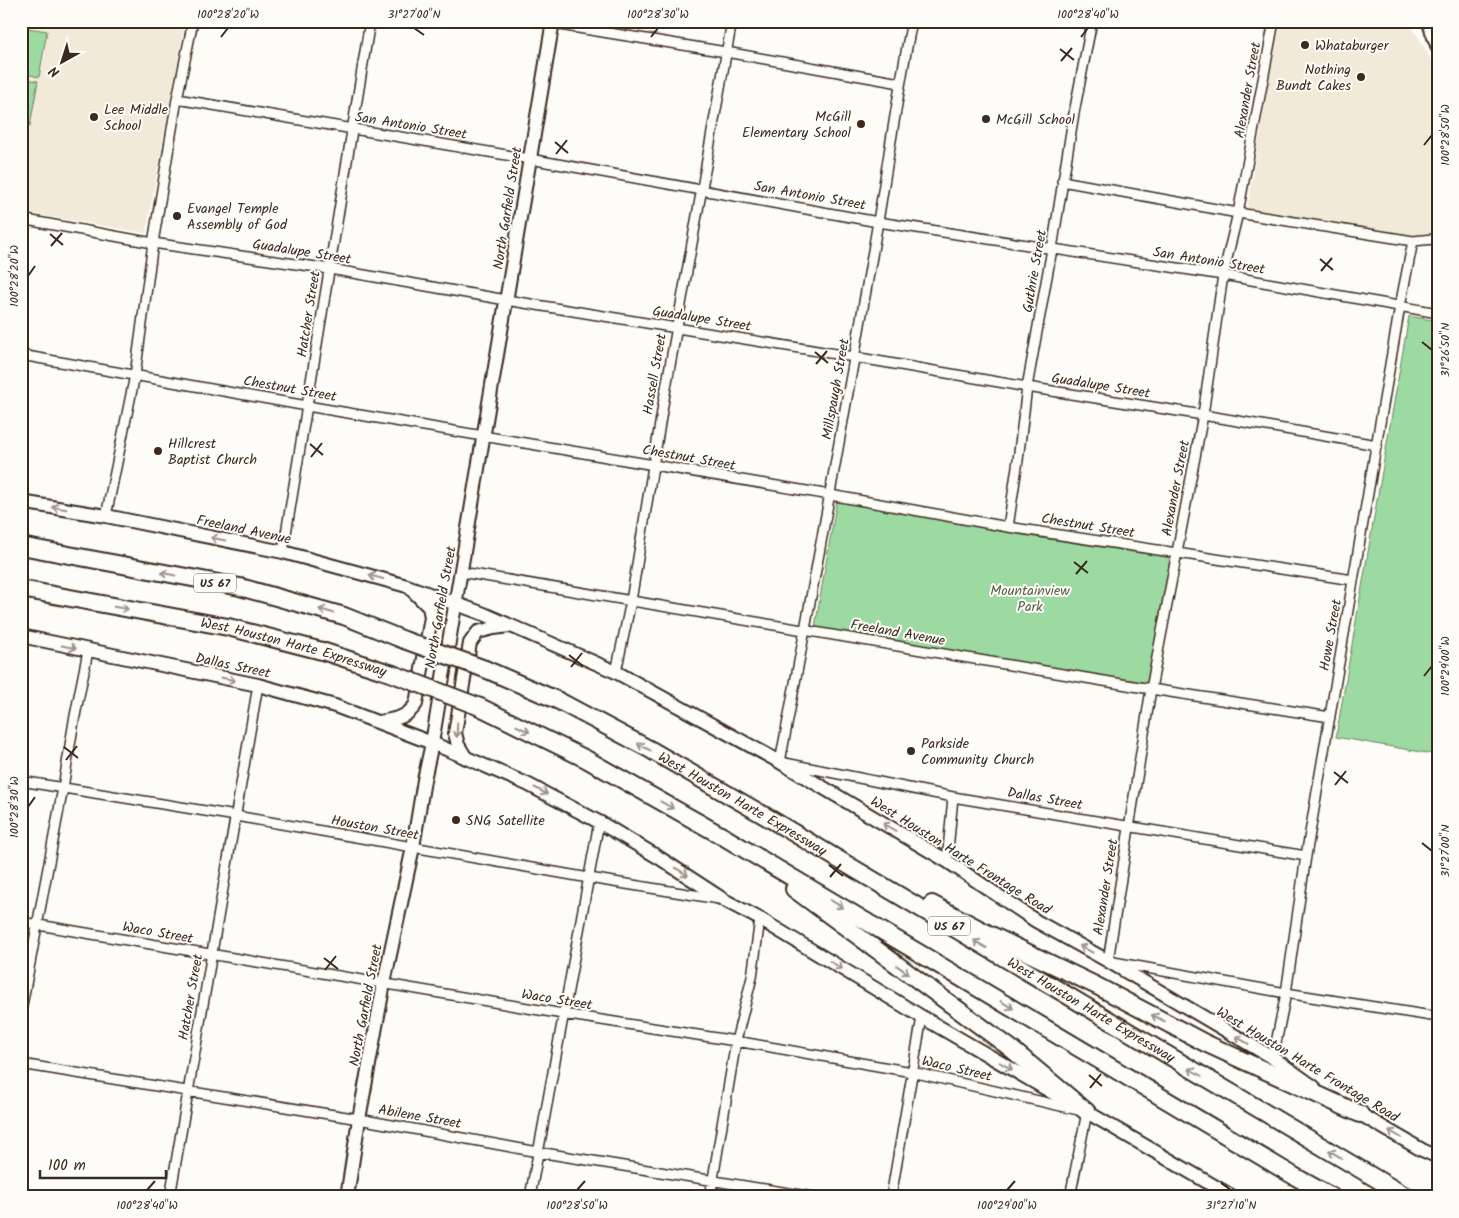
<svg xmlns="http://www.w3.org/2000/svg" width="1459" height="1218" font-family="Kalam,sans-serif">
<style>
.built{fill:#f2ead8}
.green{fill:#9ddaa2;stroke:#6c8260}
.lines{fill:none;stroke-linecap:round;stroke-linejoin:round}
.street-casing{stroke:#3b2a1e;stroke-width:12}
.secondary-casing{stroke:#3b2a1e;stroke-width:16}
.highway-casing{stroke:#3b2a1e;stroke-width:20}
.street{stroke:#fdfcf7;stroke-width:9}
.secondary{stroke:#fdfcf7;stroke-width:12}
.highway{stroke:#fdfcf7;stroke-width:16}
.highway-bridge-casing{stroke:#3b2a1e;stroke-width:20;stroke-linecap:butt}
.highway-bridge{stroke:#fdfcf7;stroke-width:16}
.oneway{stroke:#9c938a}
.ticks{fill:none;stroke:#3b2a1e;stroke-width:2}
.poi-dot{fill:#3b2a1e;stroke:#fdfcf7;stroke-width:2}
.labels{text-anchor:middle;stroke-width:4;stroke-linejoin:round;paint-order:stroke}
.shield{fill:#fdfcf7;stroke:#75695f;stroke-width:1}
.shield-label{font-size:12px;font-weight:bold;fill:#3b2a1e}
.poi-label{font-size:14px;fill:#3b2a1e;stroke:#fdfcf7;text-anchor:start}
.street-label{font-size:14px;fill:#3b2a1e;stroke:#fdfcf7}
.park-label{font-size:14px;fill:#585f46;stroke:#fdfcf7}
.neatline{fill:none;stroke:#3b2a1e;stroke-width:2}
.ticks-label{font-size:12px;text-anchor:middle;fill:#3b2a1e}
</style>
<rect width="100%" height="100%" fill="#fdfcf7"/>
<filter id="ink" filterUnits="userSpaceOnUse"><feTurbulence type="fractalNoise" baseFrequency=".02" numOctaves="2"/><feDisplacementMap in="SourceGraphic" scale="10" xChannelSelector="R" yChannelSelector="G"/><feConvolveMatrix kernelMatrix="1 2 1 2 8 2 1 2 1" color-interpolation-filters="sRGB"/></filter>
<g filter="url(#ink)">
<path class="built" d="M21,21H185L146,233L21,212Z
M1279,21H1408L1410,23L1438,72V241L1247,210Z"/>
<path class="green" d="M21,27L47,31L39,77L21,73Z
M21,78L38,81L30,126L21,124Z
M1409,316L1438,321V755L1336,737Z
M837,499L1171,556L1149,684L815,627Z"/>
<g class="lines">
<defs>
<path id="street" d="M535,21L726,52L900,83
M912,21C897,95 887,170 874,245C844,417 813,590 780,762L953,797L1306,856
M1274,21L1238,213L1223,275L1203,415L1151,689L1108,961L1286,993L1438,1017
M177,99L530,159L878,222L1223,275L1438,313
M1062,181L1238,213L1413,241
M21,219L153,243L330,269L506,300L854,357L1027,387L1203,415L1377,445
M21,355L307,406L830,495L1008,527L1353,580
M106,516L135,375L153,243L177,99L193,21
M1008,527L1018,460L1027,387L1052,249L1074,113L1092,21
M283,552L370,21
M461,572L1151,689L1330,717
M616,672L631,601L664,399L732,21
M21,781L236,816L589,878L719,899
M947,861L953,797
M21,922L563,1014L736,1041L912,1072L1087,1112L1070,1197
M21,1011L63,788L74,721L88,651
M1273,1058L1286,993L1306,856L1400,306L1413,241L1434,239L1438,237
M21,1064L359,1119L538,1152L813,1197
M170,1197L258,685
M530,1197L599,822
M710,1197L736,1041L752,977L760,919
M891,1197L922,1017"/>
<path id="secondary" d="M1430,21V26L1438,48
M21,502L106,516L283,552L407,586L484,614L616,672L780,762L947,861L1036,921L1108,961L1273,1058L1314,1087
M21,636L258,685L335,706L432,743L527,784L599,822L658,857L724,900L760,919L922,1017L1060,1097
M379,722C395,719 407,718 416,704L431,617L429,607L413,591
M466,758L458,745L455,733L470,643L478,632L494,628L509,626
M1080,1108L1233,1197
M1353,1110L1422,1150L1438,1157
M347,1197L359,1119L384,983L413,847L424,780L432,743L553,21"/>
<g id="highway">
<path d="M21,546L240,587L344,616L404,640"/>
<path id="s1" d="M21,589L228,627L322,651L393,674"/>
<path id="s2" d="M485,669L559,701L651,750L767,817L1407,1197"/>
<path d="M480,707L586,759L724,837L1294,1176L1332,1197"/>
<path d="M794,889L1009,1047L1087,1112"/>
<path d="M932,904L989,934L1097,986L1205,1043L1360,1114"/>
</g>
</defs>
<use href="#street" class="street-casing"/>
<use href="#secondary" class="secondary-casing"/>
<use href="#highway" class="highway-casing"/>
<use href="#street" class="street"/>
<use href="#secondary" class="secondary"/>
<use href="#highway" class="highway"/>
<defs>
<path id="highway-bridge" d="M404,640L485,669
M393,674L480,707"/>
</defs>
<use href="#highway-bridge" class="highway-bridge-casing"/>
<use href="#highway-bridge" class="highway-bridge"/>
</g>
<defs><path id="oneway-shaft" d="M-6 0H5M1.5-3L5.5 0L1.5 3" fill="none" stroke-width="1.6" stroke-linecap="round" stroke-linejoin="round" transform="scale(1.25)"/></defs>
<g class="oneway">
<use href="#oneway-shaft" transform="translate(59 508) rotate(-171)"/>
<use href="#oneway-shaft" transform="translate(218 539) rotate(-169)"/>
<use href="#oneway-shaft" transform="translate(168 574) rotate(-169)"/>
<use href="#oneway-shaft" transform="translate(376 577) rotate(-165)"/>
<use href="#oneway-shaft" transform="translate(121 608) rotate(10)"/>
<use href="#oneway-shaft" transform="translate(326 611) rotate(-164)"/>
<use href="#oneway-shaft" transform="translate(69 647) rotate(12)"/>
<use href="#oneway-shaft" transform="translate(228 679) rotate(11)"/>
<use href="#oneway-shaft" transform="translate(523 729) rotate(26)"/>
<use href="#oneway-shaft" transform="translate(457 730) rotate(92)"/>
<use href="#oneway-shaft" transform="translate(644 747) rotate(-152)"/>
<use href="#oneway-shaft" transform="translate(541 791) rotate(28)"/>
<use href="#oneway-shaft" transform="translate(667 805) rotate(29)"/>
<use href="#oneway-shaft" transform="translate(889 827) rotate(-149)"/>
<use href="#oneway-shaft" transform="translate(682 872) rotate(33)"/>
<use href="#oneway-shaft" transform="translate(837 904) rotate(31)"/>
<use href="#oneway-shaft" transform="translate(980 944) rotate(-149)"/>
<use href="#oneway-shaft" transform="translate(1086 949) rotate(-151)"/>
<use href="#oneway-shaft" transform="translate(836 965) rotate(30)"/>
<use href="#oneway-shaft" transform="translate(903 970) rotate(36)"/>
<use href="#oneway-shaft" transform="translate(1007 1005) rotate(31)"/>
<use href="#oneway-shaft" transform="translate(1158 1018) rotate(-153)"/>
<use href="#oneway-shaft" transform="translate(1242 1040) rotate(-149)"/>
<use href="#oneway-shaft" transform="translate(1006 1066) rotate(30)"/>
<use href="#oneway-shaft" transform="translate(1195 1072) rotate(-150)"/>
<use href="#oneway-shaft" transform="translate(1395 1134) rotate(-150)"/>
<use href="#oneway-shaft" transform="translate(1335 1154) rotate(-149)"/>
</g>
</g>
<path class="ticks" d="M414,28L424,35M221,37L228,28M651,37L658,28M1081,37L1088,28M1060,49L1074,60M1061,61L1072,48M555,142L568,153M1424,145L1432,135M556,154L567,140M50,234L63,245M51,246L62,233M1320,259L1333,270M1321,271L1332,258M28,276L35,266M1422,342L1432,350M815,352L828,363M816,364L827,351M310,444L323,455M311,457L322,443M1074,562L1088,573M1076,574L1087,561M569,655L583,666M571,667L582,653M1424,676L1432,666M64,747L78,758M66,760L77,746M1334,772L1348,783M1335,785L1346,771M28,807L35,797M1422,843L1432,851M829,865L843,876M830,877L841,864M324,958L338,969M325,970L336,956M1089,1075L1102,1086M1090,1088L1101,1074M1221,1183L1231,1190M147,1190L155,1181M577,1190L585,1181M1007,1190L1015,1181"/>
<g class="poi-dot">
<circle cx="1305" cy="45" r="5"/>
<circle cx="1361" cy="77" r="5"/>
<circle cx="94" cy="117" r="5"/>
<circle cx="986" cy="119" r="5"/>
<circle cx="861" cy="124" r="5"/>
<circle cx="177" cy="216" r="5"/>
<circle cx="158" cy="451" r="5"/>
<circle cx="911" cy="751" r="5"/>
<circle cx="456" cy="820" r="5"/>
</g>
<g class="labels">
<g class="shield">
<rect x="194" y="573.5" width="42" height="19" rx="4"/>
<rect x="928" y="916.5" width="42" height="19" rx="4"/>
</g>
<g class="shield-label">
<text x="215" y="587">US 67</text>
<text x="949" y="930">US 67</text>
</g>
<g class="poi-label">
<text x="1315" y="50">Whataburger</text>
<text x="1351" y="74" text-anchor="end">Nothing<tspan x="1351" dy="16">Bundt Cakes</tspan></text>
<text x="104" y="114">Lee Middle<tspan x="104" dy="16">School</tspan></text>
<text x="851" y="121" text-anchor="end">McGill<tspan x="851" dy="16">Elementary School</tspan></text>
<text x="996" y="124">McGill School</text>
<text x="187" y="213">Evangel Temple<tspan x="187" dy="16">Assembly of God</tspan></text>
<text x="168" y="448">Hillcrest<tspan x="168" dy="16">Baptist Church</tspan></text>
<text x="921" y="748">Parkside<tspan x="921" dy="16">Community Church</tspan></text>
<text x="466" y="825">SNG Satellite</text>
</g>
<g class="street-label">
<text transform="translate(1247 90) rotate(-80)" y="5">Alexander Street</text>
<text transform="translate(411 125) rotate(9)" y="5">San Antonio Street</text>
<text transform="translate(810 195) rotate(10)" y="5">San Antonio Street</text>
<text transform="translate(507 208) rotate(-81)" y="5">North Garfield Street</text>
<text transform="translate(302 251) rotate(9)" y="5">Guadalupe Street</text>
<text transform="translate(1209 260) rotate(9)" y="5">San Antonio Street</text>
<text transform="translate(1034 271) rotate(-80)" y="5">Guthrie Street</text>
<text transform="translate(308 314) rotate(-81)" y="5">Hatcher Street</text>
<text transform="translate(702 318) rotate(9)" y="5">Guadalupe Street</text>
<text transform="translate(654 374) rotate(-80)" y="5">Hassell Street</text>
<text transform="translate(1101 385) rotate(9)" y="5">Guadalupe Street</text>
<text transform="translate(290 388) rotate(10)" y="5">Chestnut Street</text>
<text transform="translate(835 389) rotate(-80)" y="5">Millspaugh Street</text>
<text transform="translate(689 457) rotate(10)" y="5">Chestnut Street</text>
<text transform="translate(1175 488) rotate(-79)" y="5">Alexander Street</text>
<text transform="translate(1088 525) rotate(9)" y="5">Chestnut Street</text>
<text transform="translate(244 529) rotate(12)" y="5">Freeland Avenue</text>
<text transform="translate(440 607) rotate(-80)" y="5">North Garfield Street</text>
<text transform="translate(898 632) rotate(10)" y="5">Freeland Avenue</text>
<text transform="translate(1330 635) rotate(-80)" y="5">Howe Street</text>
<text dy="5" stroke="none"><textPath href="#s1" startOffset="279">West Houston Harte Expressway</textPath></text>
<text transform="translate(233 665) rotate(12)" y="5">Dallas Street</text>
<text transform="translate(1045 798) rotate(10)" y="5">Dallas Street</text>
<text dy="5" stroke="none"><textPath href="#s2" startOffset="291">West Houston Harte Expressway</textPath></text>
<text transform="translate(375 827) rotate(10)" y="5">Houston Street</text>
<text transform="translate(961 855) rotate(32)" y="5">West Houston Harte Frontage Road</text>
<text transform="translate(1105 887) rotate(-81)" y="5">Alexander Street</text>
<text transform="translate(158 932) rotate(10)" y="5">Waco Street</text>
<text transform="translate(190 997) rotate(-80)" y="5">Hatcher Street</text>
<text transform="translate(557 999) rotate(9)" y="5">Waco Street</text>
<text transform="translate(365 1005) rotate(-79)" y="5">North Garfield Street</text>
<text dy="5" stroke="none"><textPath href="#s2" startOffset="696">West Houston Harte Expressway</textPath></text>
<text transform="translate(1308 1064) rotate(31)" y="5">West Houston Harte Frontage Road</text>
<text transform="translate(957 1068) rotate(13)" y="5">Waco Street</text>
<text transform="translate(420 1116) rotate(10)" y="5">Abilene Street</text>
</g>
<g class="park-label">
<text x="1030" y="595">Mountainview<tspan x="1030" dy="16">Park</tspan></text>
</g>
</g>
<rect width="1459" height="1218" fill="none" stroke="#fdfcf7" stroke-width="55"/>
<g transform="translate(62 62) rotate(219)" stroke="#fdfcf7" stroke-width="4" paint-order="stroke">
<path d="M0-4L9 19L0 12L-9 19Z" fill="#3b2a1e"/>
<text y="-8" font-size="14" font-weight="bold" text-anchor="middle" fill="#3b2a1e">N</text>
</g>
<path d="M40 1170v8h126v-8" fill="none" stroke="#3b2a1e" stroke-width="2.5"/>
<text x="48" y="1170" font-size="15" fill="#3b2a1e" stroke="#fdfcf7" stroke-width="4" paint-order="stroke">100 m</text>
<rect x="28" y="28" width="1404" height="1162" class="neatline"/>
<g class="ticks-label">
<text x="228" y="18">100°28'20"W</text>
<text x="414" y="18">31°27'00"N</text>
<text x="658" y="18">100°28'30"W</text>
<text x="1088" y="18">100°28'40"W</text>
<text transform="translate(1445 135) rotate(-90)" y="4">100°28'50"W</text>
<text transform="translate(14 276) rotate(-90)" y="4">100°28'20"W</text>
<text transform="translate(1445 350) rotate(-90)" y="4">31°26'50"N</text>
<text transform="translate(1445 666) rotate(-90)" y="4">100°29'00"W</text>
<text transform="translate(14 807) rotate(-90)" y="4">100°28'30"W</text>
<text transform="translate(1445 851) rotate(-90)" y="4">31°27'00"N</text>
<text x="147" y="1209">100°28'40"W</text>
<text x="577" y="1209">100°28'50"W</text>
<text x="1007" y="1209">100°29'00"W</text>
<text x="1231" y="1209">31°27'10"N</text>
</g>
</svg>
